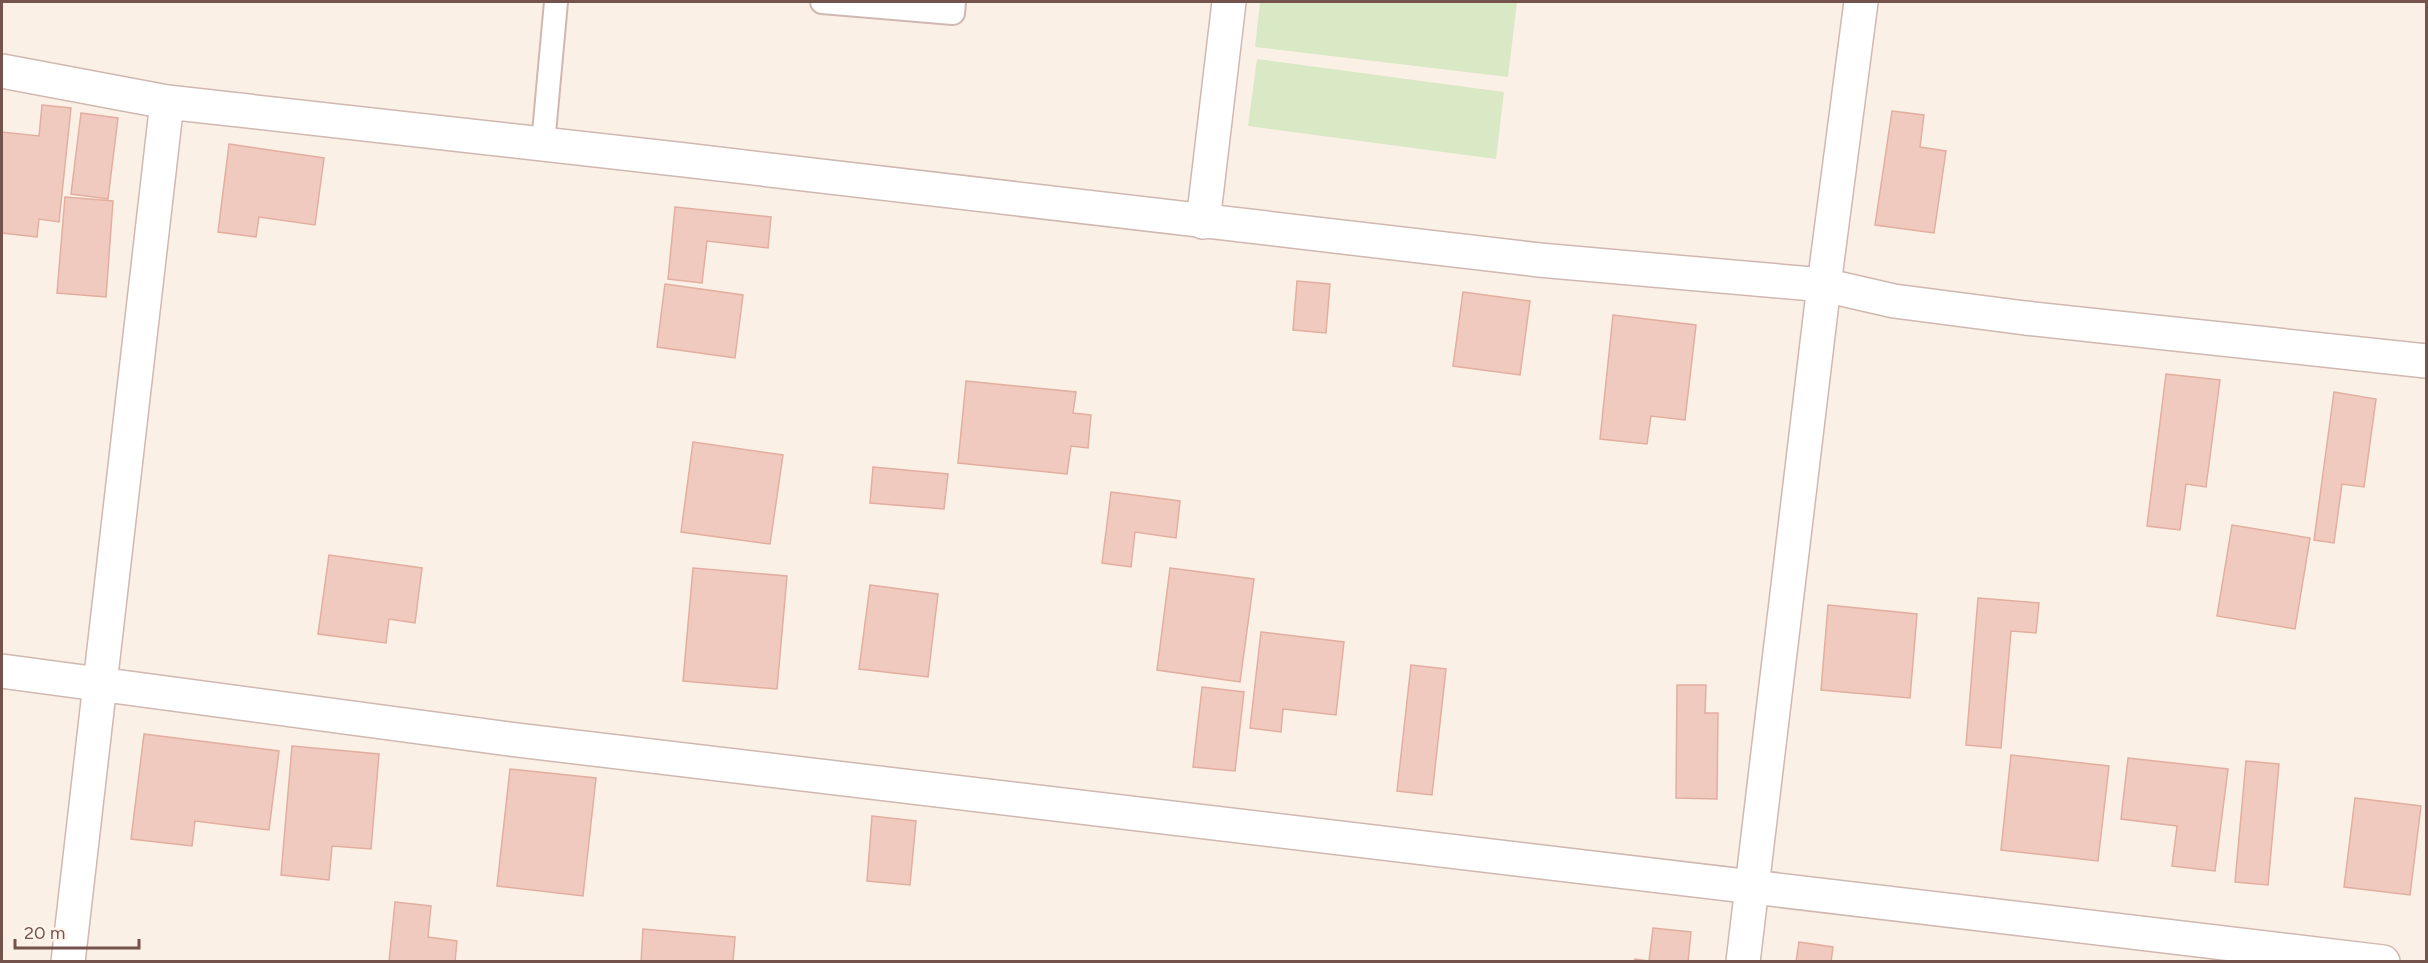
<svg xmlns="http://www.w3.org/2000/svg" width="2428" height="963" font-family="Figtree,sans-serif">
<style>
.green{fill:#d9e9c5}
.building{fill:#f0cabf;stroke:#e2aea0;stroke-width:1.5}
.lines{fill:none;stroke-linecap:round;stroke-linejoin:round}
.lane-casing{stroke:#cfb8b0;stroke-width:26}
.street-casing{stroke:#cfb8b0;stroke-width:36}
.lane{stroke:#fff;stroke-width:22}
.street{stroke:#fff;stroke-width:33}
</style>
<rect width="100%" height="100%" fill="#fbf0e6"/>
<path class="green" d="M1260,2H1517L1508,77L1255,47Z
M1257,59L1504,92L1496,159L1248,126Z"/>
<path class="building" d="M42,105L71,108L59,222L39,219L37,237L2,233V132L39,136Z
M1892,111L1924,115L1920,147L1946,151L1934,233L1875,225Z
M81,113L118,118L108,199L71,194Z
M229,144L324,158L315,225L259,217L256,237L218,232Z
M65,197L113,201L106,297L57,293Z
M675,207L771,217L768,248L707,241L702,283L668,279Z
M1297,281L1330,284L1326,333L1293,330Z
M665,284L743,295L735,358L657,347Z
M1463,292L1530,301L1520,375L1453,366Z
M1613,315L1696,325L1685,420L1651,416L1647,444L1600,439Z
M2166,374L2220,380L2206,487L2186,484L2180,530L2147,526Z
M966,381L1076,392L1073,413L1091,415L1088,448L1071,446L1067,474L958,463Z
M2334,392L2376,399L2364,487L2342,484L2334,543L2314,540Z
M693,442L783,455L770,544L681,532Z
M873,467L948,474L944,509L870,503Z
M1111,492L1180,501L1176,538L1135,532L1131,567L1102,563Z
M2232,525L2310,538L2295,629L2217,616Z
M329,555L422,568L415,623L389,619L386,643L318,634Z
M693,568L787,576L777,689L683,681Z
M1170,568L1254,579L1240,682L1157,670Z
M870,585L938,594L928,677L859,669Z
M1978,598L2039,603L2036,633L2011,631L2001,748L1966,745Z
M1828,605L1917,614L1910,698L1821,690Z
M1261,632L1344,642L1336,715L1283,709L1281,732L1250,728Z
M1411,665L1446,669L1432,795L1397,791Z
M1677,685H1706L1705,713H1718L1717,799L1676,798Z
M1202,687L1244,692L1235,771L1193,767Z
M144,734L279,751L269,830L195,821L192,846L131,839Z
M292,746L379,754L371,849L332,846L329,880L281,875Z
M2011,755L2109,766L2098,861L2001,850Z
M2128,758L2228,769L2215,871L2172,866L2177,826L2121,819Z
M2246,761L2279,764L2268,885L2235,882Z
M510,769L596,778L583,896L497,886Z
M2355,798L2421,806L2410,895L2344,887Z
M872,816L916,821L910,885L867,881Z
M395,902L431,906L428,937L457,941L455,962H389Z
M1653,928L1691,932L1688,962H1635V959L1649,961Z
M643,929L735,937L733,962H641Z
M1799,942L1833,947L1831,962H1796Z"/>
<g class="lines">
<defs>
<path id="lane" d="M822,2L953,13L954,2
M543,144L556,2"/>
<path id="street" d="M2,71L167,102L685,160L1539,260L1824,285L1894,301L2025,318L2426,361
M1203,222L1229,2
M2,671L509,739L2383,962
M68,962L167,102
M1743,962L1824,285L1861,2"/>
</defs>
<use href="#lane" class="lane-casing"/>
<use href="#street" class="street-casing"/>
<use href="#lane" class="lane"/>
<use href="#street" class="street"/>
</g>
<rect width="2428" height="963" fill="none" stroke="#74534c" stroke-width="6"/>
<path d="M15 939v9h124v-9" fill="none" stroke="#74534c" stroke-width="3"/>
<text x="24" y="939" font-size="18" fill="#74534c" stroke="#fef4ec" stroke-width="4.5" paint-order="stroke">20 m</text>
</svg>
